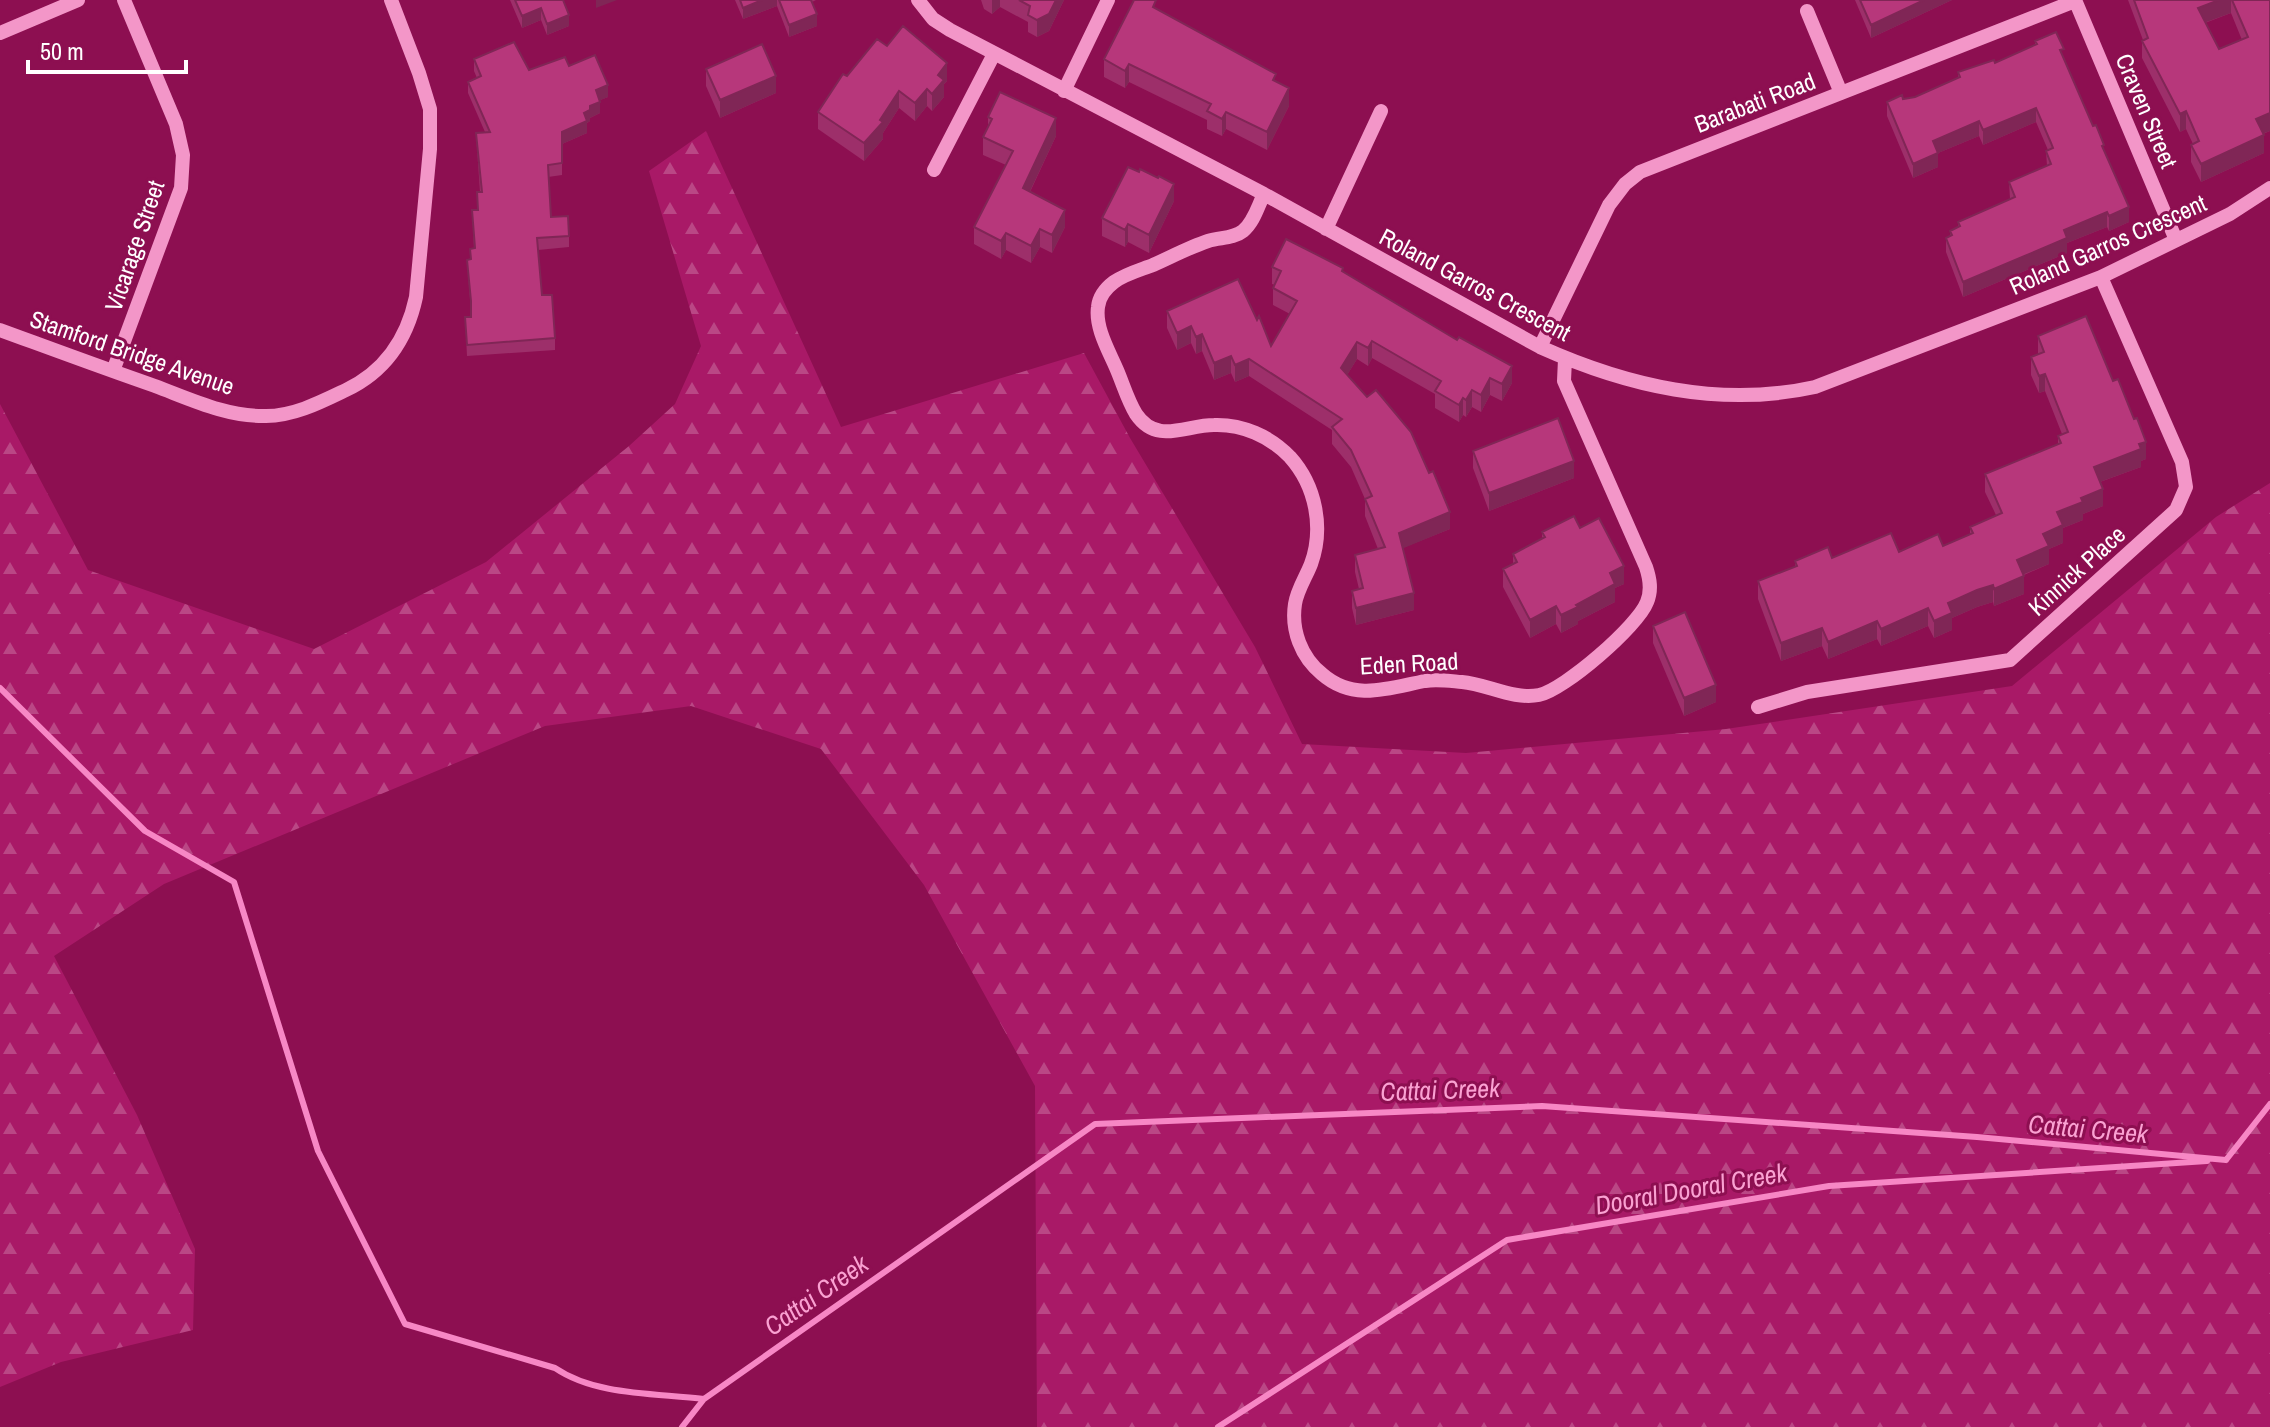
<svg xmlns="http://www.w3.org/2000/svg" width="2270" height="1427" font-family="'Archivo Narrow',sans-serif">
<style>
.forest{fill:url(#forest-firs)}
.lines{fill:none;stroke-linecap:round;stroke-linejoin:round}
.stream{stroke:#f787c5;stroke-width:6}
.minor{stroke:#f396c8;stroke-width:14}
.wall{fill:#9d2f6a;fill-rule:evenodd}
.shaded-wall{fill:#802656}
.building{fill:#b7377b;stroke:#802656;stroke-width:2}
.labels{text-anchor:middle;stroke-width:6;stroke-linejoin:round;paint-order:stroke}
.street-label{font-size:24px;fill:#fff;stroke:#8d0f51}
.water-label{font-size:26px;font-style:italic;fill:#faa1d2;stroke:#8d0f51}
</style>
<defs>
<pattern id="forest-firs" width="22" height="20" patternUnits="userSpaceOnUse" patternTransform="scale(2)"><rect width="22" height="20" fill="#a91967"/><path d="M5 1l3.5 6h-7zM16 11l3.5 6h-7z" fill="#ba4785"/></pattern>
</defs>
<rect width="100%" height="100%" fill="#8d0f51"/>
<path class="forest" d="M706,131L841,427L1084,353L1130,438L1255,647L1302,744L1466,753L1726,729L2012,686L2216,517L2270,483V1427H1037L1035,1086L924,885L821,749L691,706L545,726L164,884L54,956L137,1115L195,1249L193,1330L61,1362L0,1387V404L88,570L314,649L486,562L629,446L675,404L701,346L649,171Z"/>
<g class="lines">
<path class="stream" d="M0,688L145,831L234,882L318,1151L405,1324L555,1368C596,1396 656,1393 704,1399
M2226,1160L2270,1104
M682,1427L704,1399L1095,1124L1542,1106L1977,1137L2226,1160
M1218,1427L1507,1240L1829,1186L2207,1161"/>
<path class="minor" d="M918,0L933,19L950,30L1264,194L1540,347C1627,386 1720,408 1815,387L2101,277L2230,214L2270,188
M2075,0L2176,240
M1807,11L1841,93
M0,33L78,0
M1064,91L1108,0
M934,170L994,54
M1264,194C1258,206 1254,222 1243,231C1233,239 1220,237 1208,241C1190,247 1171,257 1153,265C1140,270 1125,274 1114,282C1106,288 1099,297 1098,307C1095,328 1109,351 1117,370C1123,384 1128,401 1136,414C1157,445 1185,425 1214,425C1242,424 1270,436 1290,457C1316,486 1324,528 1311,564C1306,577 1297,590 1295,604C1291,630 1301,657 1322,674C1354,702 1389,688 1425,681C1437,679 1450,681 1462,682C1487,684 1513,700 1539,695C1564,690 1638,626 1647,602C1652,590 1650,579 1646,567L1564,381L1565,359
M1326,229L1381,111
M0,330C52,349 103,368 155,386C190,399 227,417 266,416C294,416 321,402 346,390C386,371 407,339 416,297L430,149V109L419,73L391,0
M1540,347L1609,205L1625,184L1640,172L2075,1
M113,371L181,188L183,155L176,124L124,0
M1758,707L1807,692L2010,660L2176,510L2186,487L2182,462L2101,277"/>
</g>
<path class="wall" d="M510,0H563L569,26L547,35L541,20L522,28Z
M735,0H816L812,2L817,26L789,37L777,6L743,19Z
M981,0H1064L1049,31L1037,37L1028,32V22L1000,7L992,14L984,9Z
M1855,0H1952L1871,38Z
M2128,0H2270V131L2263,134L2264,153L2201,182L2191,162V145L2193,144L2186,129L2180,132L2142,58V41L2143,40ZM2231,13L2242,40L2219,49L2205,23Z
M1157,9L1276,82L1289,106L1267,150L1226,129L1222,136L1207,129V120L1129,82L1125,88L1104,77V59Z
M2035,41L2064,58L2104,151L2129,222L2109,231L2107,227L2067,243V253L1963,297L1946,252V238L1950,236V231L1958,227V222L2010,199L2009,182L2047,166L2046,151L2048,150L2036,122L1983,145L1979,136L1938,153V167L1913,178L1887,116V102L1915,97L1958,78V72L1995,63L2035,45Z
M887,46L947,81L944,84V97L932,111L927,106L915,121L899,108L883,133V139L864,161L818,129V112L847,76Z
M474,59L529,70L569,66L608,97L600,100V113L590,118V121L587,123V133L562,144V175L548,177L551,217L569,236V247L538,250L542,295L555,338V350L467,356L465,317H471V312L467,260L470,259V249H474L472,210H477L480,192L476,133L485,132L468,93V82L477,78L474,71Z
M706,69L776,93L720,118L706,86Z
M988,117L1056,136L1030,192L1065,227L1052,253L1040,247L1031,263L1006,250L1001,259L974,244V227L1006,165L983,155V137L988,126Z
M1174,201L1149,253L1128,242L1125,247L1102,236V218Z
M1272,267L1343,272L1512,383L1502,401L1490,395L1481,412L1472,407L1466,417L1463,415L1459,422L1435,408V394L1372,358L1368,366L1357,359L1347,375L1450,529L1402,548L1414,610L1356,625L1352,608V591L1359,589L1355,572V555L1378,549L1365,516V499L1351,467L1332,444V430L1249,376L1235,382L1231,373L1214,380L1202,351L1196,354L1191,343L1177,350L1167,328V311L1257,320L1271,346L1290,314L1273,305V288L1275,285L1272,284Z
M2038,336L2146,459L2141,461V467L2100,482L2103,506L2083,514V520L2063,528V543L2049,549V564L2024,575V594L1994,606L1993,602L1977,607L1952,618V630L1934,638L1928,626L1881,646L1877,639L1828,659L1822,646L1781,661L1758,599V581L1795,567V561L1943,546L1970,535V527L1996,515L1985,492V474L2058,444V436L2062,434L2045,391L2039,393L2031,375V357L2038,354Z
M1473,451L1574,478L1489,511L1473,468Z
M1580,528L1624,584L1615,588V602L1578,621V624L1561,633L1556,624L1530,638L1503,587V569L1513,564V554L1542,538V532Z
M1653,626L1716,702L1684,716L1653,643Z"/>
<path class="shaded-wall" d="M596,0H617L596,8Z
M762,0H777V6L743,19V8Z
M992,0H1000V7L992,14Z
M1056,0H1064L1049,31L1037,37V20Z
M1924,0H1952L1871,38V25Z
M2219,0H2231V13L2198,25V8Z
M541,8V20L522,28V16Z
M817,14V26L789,37V25Z
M569,15V26L547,35V24Z
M947,63V81L944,84V97L932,111V94L938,75Z
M1129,64V82L1125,88V71Z
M776,76V93L720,118V100Z
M608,85V97L596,102V90Z
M1289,88V106L1267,150V132Z
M927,89V106L915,121V103Z
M899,91V108L883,133V139L864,161V143Z
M600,102V113L590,118V121L587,123V133L562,144V132L584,113L590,106Z
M2036,108V122L1983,145V130Z
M2186,111V129L2180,132V114Z
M1226,112V129L1222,136V119Z
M2270,113V131L2256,136V119Z
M1056,118V136L1023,206V188Z
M1979,121V136L1938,153V167L1913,178V164L1933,141Z
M2264,135V153L2201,182V164Z
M1174,184V201L1149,253V235Z
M2129,207V222L2109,231V216Z
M1065,210V227L1052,253V235Z
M2107,212V227L2067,243V253L1963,297V282L2064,230Z
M1128,224V242L1125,247V230Z
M1040,229V247L1031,263V246Z
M1006,233V250L1001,259V241Z
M1191,326V343L1177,350V333Z
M1202,334V351L1196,354V337Z
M1372,341V358L1368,366V348Z
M1357,342V359L1341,385V368Z
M1231,356V373L1214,380V363Z
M1249,359V376L1235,382V365Z
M1512,366V383L1502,401V384Z
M2045,374V391L2039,393V376Z
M1490,378V395L1481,412V395Z
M1472,390V407L1466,417V400Z
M1463,398V415L1459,422V405Z
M2146,442V459L2141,461V467L2094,484V467Z
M1574,461V478L1489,511V493Z
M2103,489V506L2083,514V520L2063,528V543L2049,549V564L2017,577V560L2043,534L2057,512L2081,498Z
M1450,512V529L1399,550V533Z
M1624,566V584L1615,588V602L1578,621V624L1561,633V615L1576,605L1610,573Z
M2024,576V594L1994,606V589Z
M1993,585V602L1977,607L1952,618V630L1934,638V621L1948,603L1977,590Z
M1414,593V610L1356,625V608Z
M1556,606V624L1530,638V620Z
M1928,608V626L1881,646V629Z
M1877,621V639L1828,659V642Z
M1822,628V646L1781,661V643Z
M1716,685V702L1684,716V698Z"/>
<path class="building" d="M515,0H563L569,15L547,24L541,8L522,16Z
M740,0H762L743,8Z
M779,0H811L817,14L789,25Z
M1019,0H1056L1049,14L1037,20L1028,15L1030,6Z
M1134,0H1156L1153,7L1276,74L1273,80L1289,88L1267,132L1226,112L1222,119L1207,111L1211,104L1129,64L1125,71L1104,59Z
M1860,0H1924L1871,25Z
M2134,0H2219L2198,8L2219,49L2248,37L2232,0H2270V113L2256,119L2264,135L2201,164L2191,145L2199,141L2186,111L2180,114L2142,41L2148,38Z
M903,26L947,63L938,75L944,80L932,94L927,89L915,103L899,91L880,120L883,122L864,143L818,112L843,74L847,76L877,39L887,46Z
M2056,32L2064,49L2060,50L2093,126L2096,125L2104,145L2102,146L2129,207L2109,216L2107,212L2064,230L2067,238L1963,282L1946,238L1952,235L1950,231L1960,226L1958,222L2015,197L2009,182L2051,164L2046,151L2053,148L2051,143L2036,108L1983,130L1979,121L1933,141L1938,153L1913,164L1887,102L1902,95L1903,99L1915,97L1960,77L1958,72L1994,60L1995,63L2037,44L2035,41Z
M514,42L529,70L565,57L569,66L595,55L608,85L596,90L600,102L590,106V110L584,113L587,121L562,132V163L548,165L551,217L568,216L569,236L537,238L542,295H552L555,338L467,345L465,317H471V301L467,260L471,259L470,249L475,248L472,210H478L477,192H482L476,133L490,132L468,82L481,76L474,59Z
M762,44L776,76L720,100L706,69Z
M1000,92L1056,118L1023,188L1065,210L1052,235L1040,229L1031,246L1006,233L1001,241L974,227L1013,151L983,137L992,119L988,117Z
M1128,167L1139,172L1140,169L1158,178L1159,176L1174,184L1149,235L1128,224L1125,230L1102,218Z
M1286,239L1343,268L1342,271L1457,340L1459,337L1512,366L1502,384L1490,378L1481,395L1472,390L1466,400L1463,398L1459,405L1435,391L1441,381L1372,341L1368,348L1357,342L1341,368L1367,397L1376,390L1411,432L1429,473L1433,471L1450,512L1399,533L1414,593L1356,608L1352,591L1363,588L1355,555L1385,547L1365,499L1372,496L1351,450L1332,427L1342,419L1249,359L1235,365L1231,356L1214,363L1202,334L1196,337L1191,326L1177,333L1167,311L1238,279L1257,320L1259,316L1271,346L1297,301L1273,288L1281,271L1272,267Z
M2086,316L2113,381L2118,379L2134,419L2137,418L2146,442L2139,444L2141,449L2094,467L2103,489L2081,498L2083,502L2057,512L2063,525L2043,534L2049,546L2017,560L2024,576L1994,589L1993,585L1977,590L1948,603L1952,613L1934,621L1928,608L1881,629L1877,621L1828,642L1822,628L1781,643L1758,581L1797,566L1795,561L1828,547L1832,558L1891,533L1899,552L1938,534L1943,546L1973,533L1970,527L2002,513L1985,474L2061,443L2058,436L2068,432L2045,374L2039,376L2031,357L2044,352L2038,336Z
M1558,418L1574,461L1489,493L1473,451Z
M1574,516L1580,528L1599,518L1624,566L1610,573L1615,584L1576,605L1578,607L1561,615L1556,606L1530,620L1503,569L1517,562L1513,554L1545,537L1542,532Z
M1685,612L1716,685L1684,698L1653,626Z"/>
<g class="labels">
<g class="street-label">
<text transform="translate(1755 103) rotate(-21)" y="8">Barabati Road</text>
<text transform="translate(2146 111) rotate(67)" y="8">Craven Street</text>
<text transform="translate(2108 245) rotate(-24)" y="8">Roland Garros Crescent</text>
<text transform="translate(135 246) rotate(-71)" y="8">Vicarage Street</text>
<text transform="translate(1475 285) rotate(28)" y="8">Roland Garros Crescent</text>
<text transform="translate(132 353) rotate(19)" y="8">Stamford Bridge Avenue</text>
<text transform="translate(2077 571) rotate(-42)" y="8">Kinnick Place</text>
<text transform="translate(1409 664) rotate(-3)" y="8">Eden Road</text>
</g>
<g class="water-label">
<text transform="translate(1440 1090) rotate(-2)" y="9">Cattai Creek</text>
<text transform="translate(2088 1129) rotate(5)" y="9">Cattai Creek</text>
<text transform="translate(1691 1189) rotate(-10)" y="9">Dooral Dooral Creek</text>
<text transform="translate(816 1295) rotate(-35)" y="9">Cattai Creek</text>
</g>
</g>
<path d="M28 60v12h158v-12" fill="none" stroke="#ffffff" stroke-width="4"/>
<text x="40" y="60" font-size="24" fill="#ffffff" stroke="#8d0f51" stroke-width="6" paint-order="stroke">50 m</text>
</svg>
